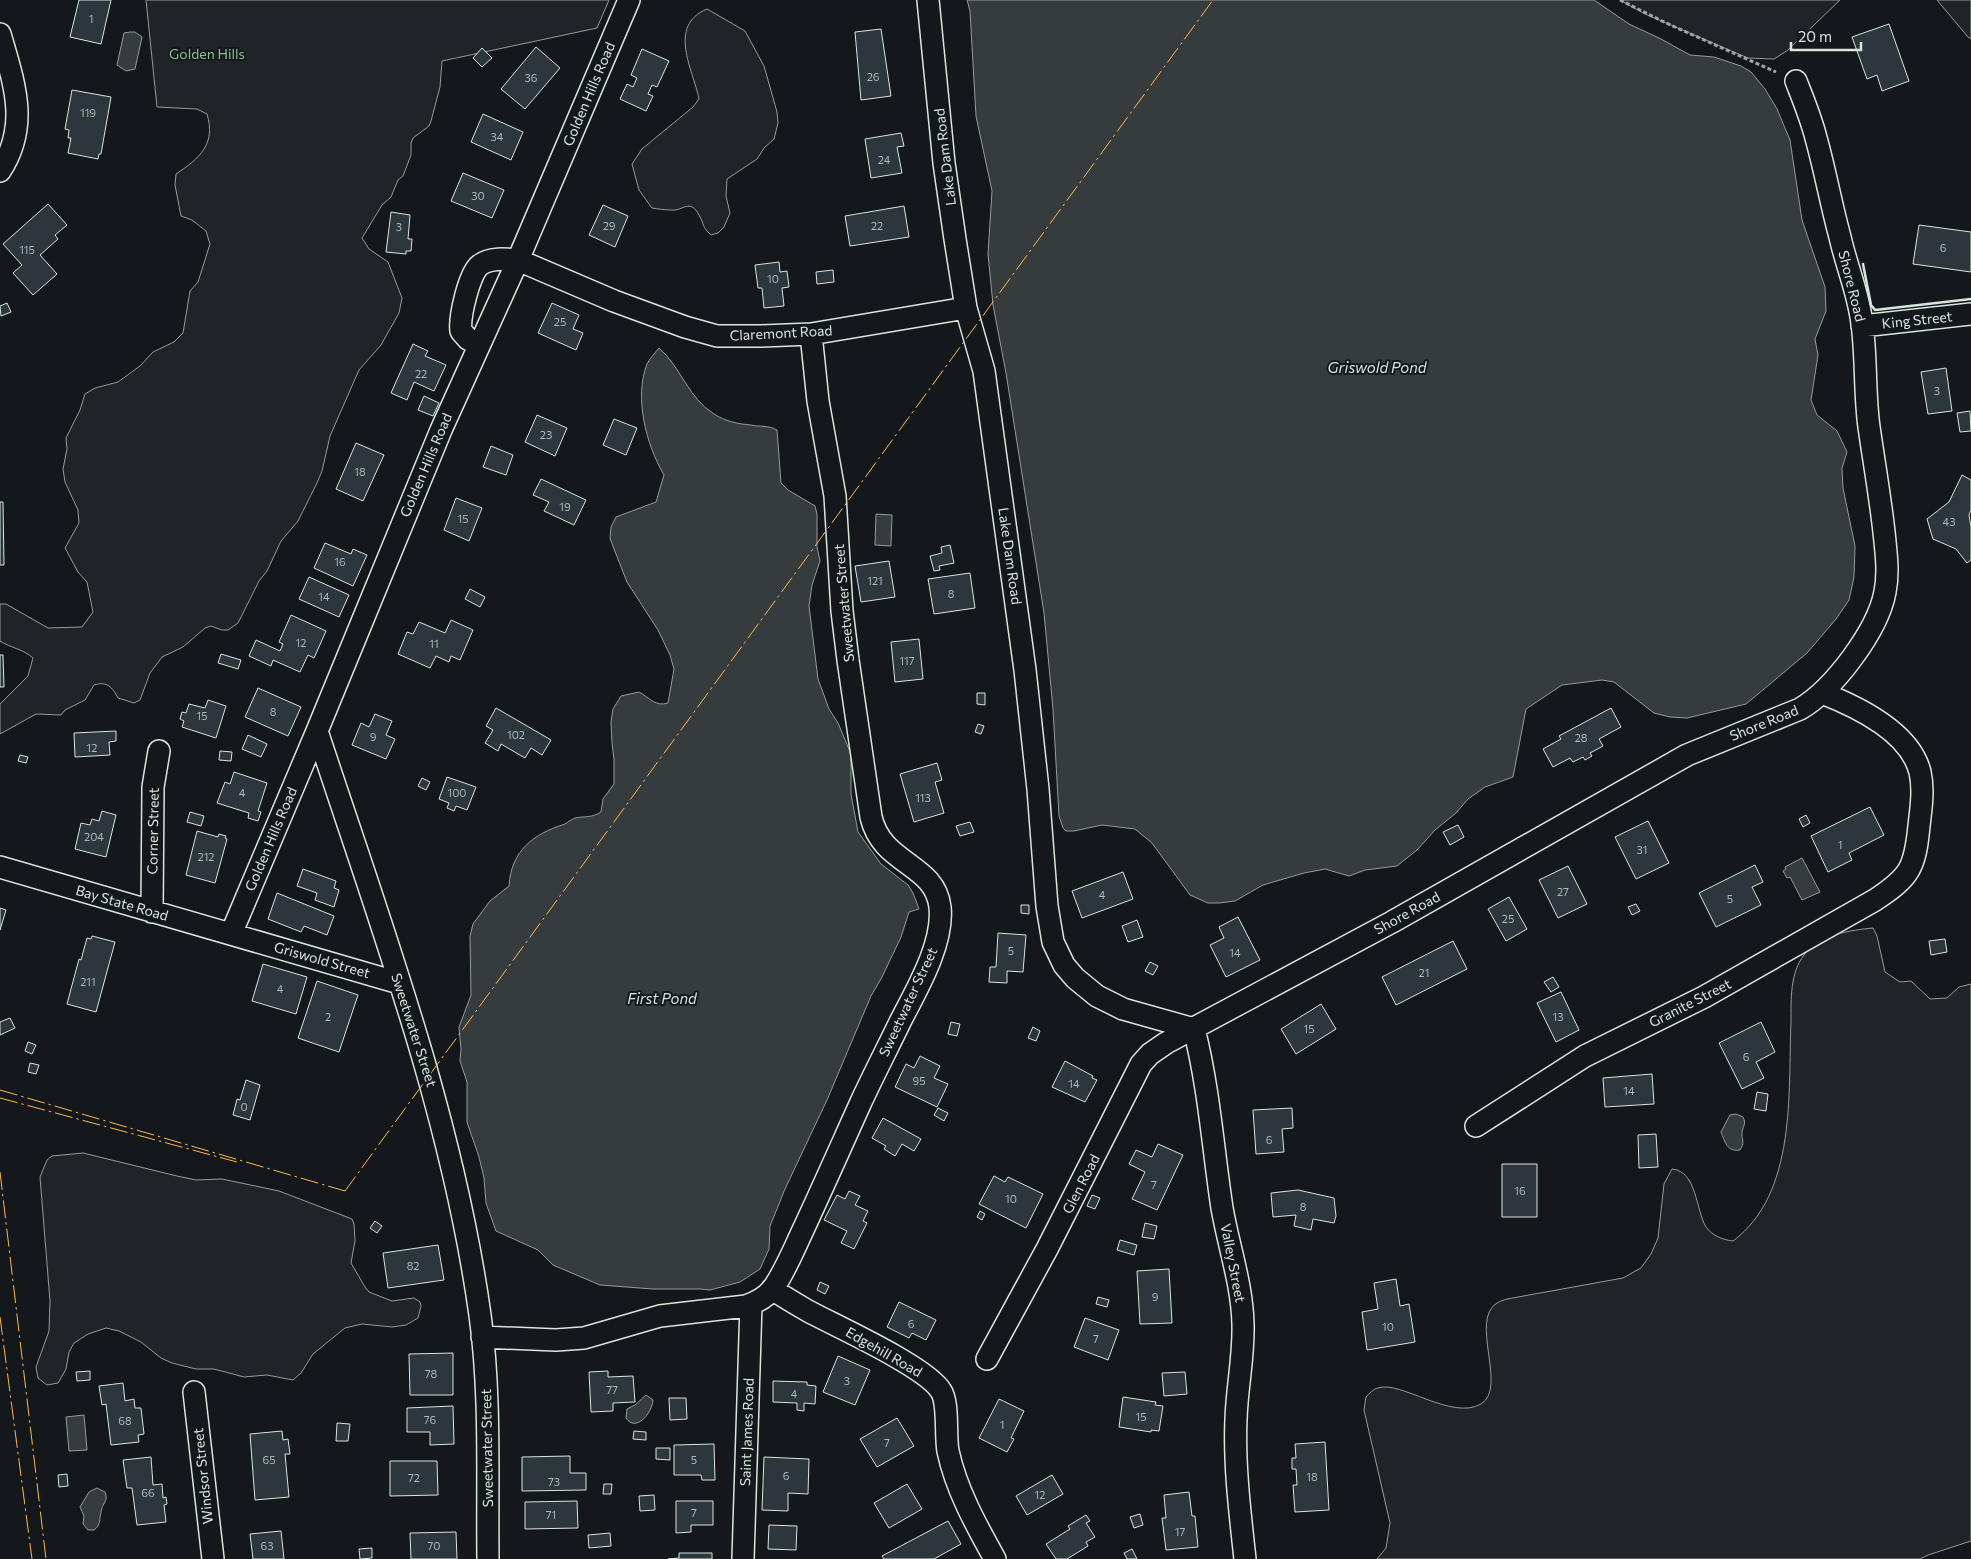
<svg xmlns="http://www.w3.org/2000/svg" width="1971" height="1559" font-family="Commissioner,sans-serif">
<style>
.green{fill:#202428;stroke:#939e99}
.water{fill:#363b3e;stroke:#939e99}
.building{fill:#2c363c;stroke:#d8e6dc}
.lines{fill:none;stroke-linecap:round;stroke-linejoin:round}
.minor-casing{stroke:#d8e6dc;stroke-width:24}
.path{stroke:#9da8a2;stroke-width:3;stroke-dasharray:4 2.5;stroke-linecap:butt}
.minor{stroke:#14181c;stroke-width:21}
.wall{stroke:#d8e6dc;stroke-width:2.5}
.power{stroke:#ffb74d;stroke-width:1;stroke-dasharray:18 4 2.5 4;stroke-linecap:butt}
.labels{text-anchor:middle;stroke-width:4;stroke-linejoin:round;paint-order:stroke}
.number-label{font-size:11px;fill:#adbab4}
.park-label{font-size:14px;fill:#8ac095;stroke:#14181c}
.street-label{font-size:14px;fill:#d8e6dc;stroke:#14181c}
.water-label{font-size:15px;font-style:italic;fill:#d8e6dc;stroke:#14181c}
</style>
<rect width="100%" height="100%" fill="#14181c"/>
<path class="green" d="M146,0H609L597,28L442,61L440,87L431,121L429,126L413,138L411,143V155L403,176L398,180L391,197L382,205L362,238L369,249L388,262L402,298L399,313L381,345L359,370L330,436L322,471L317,483L298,521L281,541L267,571L259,581L238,623L228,630H222L211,626L205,628L183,647L162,657L150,673L140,700L134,703L118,698C112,687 107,681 94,685L85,700L65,710L61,715L36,714L0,734V704L28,676L33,658C23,649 11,648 0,641V604H6L48,628L82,627L93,612L87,582L78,572L65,548L79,523L78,510L65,482L63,469L67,449L66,438L80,410L85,394L95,388L118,382L140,366L153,352L174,342L183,333L190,291L198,282L210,244L206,231L192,220L181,216L175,185L176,174C200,158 216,144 207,114L197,109L157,107Z
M1620,0H1840L1788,50L1774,59L1748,58L1645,14Z
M1937,0H1971V39L1968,37Z
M707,9L745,31L764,66L777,112L778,123L774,139L764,148L757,159L727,179L726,196L730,213L724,227L718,233L711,235C701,226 705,225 699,215C690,198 683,211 672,210C665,210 658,209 652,208L639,190L632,164L642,149L693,107L699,99C693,69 667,26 707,9Z
M1873,928L1877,936L1885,972L1900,982L1911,981L1930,999L1947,998L1959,987L1971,984V1541L1928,1555L1920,1559H1377L1386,1548L1390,1523L1364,1410L1366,1397C1369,1394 1373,1389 1378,1388C1400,1380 1452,1421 1481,1404C1508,1388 1469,1320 1497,1303C1500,1301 1504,1300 1507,1299L1623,1278L1641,1268L1651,1254L1658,1238L1664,1184L1672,1169C1697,1171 1696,1211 1706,1227C1712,1236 1724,1240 1733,1241C1797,1193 1788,1093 1791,1021C1791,999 1790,973 1804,955C1818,935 1851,930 1873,928Z
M83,1153L177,1176L196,1180L222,1179L279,1191L352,1219L354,1224L355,1241L351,1263L365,1287L369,1292L392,1301L414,1298L420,1302L421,1306L418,1318L406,1325L392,1327L362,1324L345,1328L313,1354L301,1373L293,1380L267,1375L244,1377L214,1369H196L172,1363L161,1358L141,1342L119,1331L106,1328L88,1334L74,1343L69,1352L66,1369L58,1383L47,1385L38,1378L36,1367L49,1331L50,1301L40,1177L47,1160L52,1156Z"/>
<path class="water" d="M967,0H1594L1629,24L1661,39L1690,55L1714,57L1741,66L1751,72L1765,89L1777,109L1790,140L1802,220L1825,287L1826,311L1815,339L1818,355L1811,400L1817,415L1837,431L1847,452L1842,468L1843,488L1855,546L1854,577L1849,600L1836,619L1807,653L1746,704L1687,718L1670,717L1654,713L1614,682L1602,680L1562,685L1526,709L1513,777L1485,787L1468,799L1456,813L1435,830L1417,850L1397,866L1365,870L1349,876L1325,869L1304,873L1263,885L1235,901L1219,903H1208L1190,895L1152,843L1135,829L1102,825L1074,831H1066L1063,828L1059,816L1053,709L1044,613L1006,373L993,305L988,254L992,191L976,116L970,11Z
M130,32H135L142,37L135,69L126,71L117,65L124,33Z
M659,348C681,367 688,398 714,414C725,421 737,424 751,425C760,427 768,425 777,430L781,483L788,490L815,506L817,514V547L820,561L812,585L809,606L818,679L829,709L838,723L851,754V794L858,832L881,864L908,885L913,893L919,909L909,912L901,937L882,977L871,996L827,1100L785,1189L770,1226L769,1249L760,1269L740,1282L710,1290L701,1289H653L600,1285L553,1265L538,1250L496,1231L486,1203L484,1178L479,1157L467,1122V1082L460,1061L461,1049L459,1027L471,995L470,936L473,924L490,901L509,886C511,851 533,834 565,824C568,822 571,820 575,818C585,816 592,818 601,812L603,799L614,784V759L612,743L611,722L613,709L621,696L639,692C650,698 655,707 668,703L674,669L670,655L658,630L627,582L614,549L610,538L611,527L616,517L656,502L664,475C646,444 634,398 647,364C650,358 655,353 659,348Z
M876,514L892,515L891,546L875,545Z
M1802,858L1820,892L1802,900L1790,877L1787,878L1783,871L1786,869L1785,867Z
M1736,1114L1743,1117C1747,1125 1742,1126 1742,1134C1742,1141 1745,1142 1740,1150C1727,1152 1725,1142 1721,1132L1730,1115Z
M646,1395L653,1400C652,1413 636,1433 626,1418L627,1409L635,1405Z
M84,1415L87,1450L69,1451L66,1417Z
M97,1488L105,1492C109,1501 102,1503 101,1512C99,1520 101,1525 94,1530H88L83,1524L84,1516L80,1507L89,1492Z"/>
<path class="building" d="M79,0H111L101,44L70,37Z
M1889,24L1909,81L1882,91L1877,75L1867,79L1852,37Z
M881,29L891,96L861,100L855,32Z
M536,47L560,68L525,109L501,89Z
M482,48L492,58L482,67L473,58Z
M642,49L669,61L657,87L652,85L648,94L653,96L646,111L620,99L627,84L633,87L637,78L631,75Z
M72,90L111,97L101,154H99L98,159L68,153L71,138H68L69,130L65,129Z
M483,114L523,132L511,160L471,142Z
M901,133L904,146L897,147L902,173L871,178L865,139Z
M463,173L504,190L492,218L451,201Z
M48,204L67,225L55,235L58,239L40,255L57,274L33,295L13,273L22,265L3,244Z
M603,205L628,216L615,247L589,235Z
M904,206L909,237L850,246L845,216Z
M391,212L410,215L408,239H412L411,251H406V254L386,252Z
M1919,225L1971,232V272L1913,264Z
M779,262L780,272L787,271L789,287L782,288L784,306L764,308L762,288H758L755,265Z
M833,270L834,282L817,284L816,272Z
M7,303L11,312L1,316L0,306Z
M552,303L579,315L573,329L583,333L576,350L538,333Z
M413,344L428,351L425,356L446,365L434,391L414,382L407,400L391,393Z
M1946,368L1952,411L1928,414L1921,372Z
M424,396L439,403L433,416L418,410Z
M1970,411L1971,431L1960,432L1957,413Z
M537,415L567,428L555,456L525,442Z
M614,419L637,428L626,455L603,445Z
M356,443L384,455L363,501L336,489Z
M491,446L513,455L506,475L483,467Z
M1962,475L1971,480V510L1969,515L1971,527V560L1967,563L1956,549L1933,539L1927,519L1949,502Z
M541,479L586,500L574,525L544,511L549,502L533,495Z
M456,498L482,508L469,541L444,530Z
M0,502H3L4,565H0Z
M325,543L351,554L353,549L367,555L353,586L314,568Z
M950,545L954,563L939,566L940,570L934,571L930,556L942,553L941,547Z
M889,561L895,597L861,602L855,566Z
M970,573L975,608L934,614L928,579Z
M309,577L349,595L339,617L299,599Z
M470,589L485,597L480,607L465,599Z
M291,615L326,631L314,658L308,655L300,672L273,660L271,666L249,656L256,640L280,651L283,644L279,642Z
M451,620L473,630L460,660L451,656L449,662L436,656L430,668L398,654L407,632L413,634L419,622L445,633Z
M919,639L923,679L895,682L891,642Z
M221,654L241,660L238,669L218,663Z
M0,655H3L4,687H0Z
M258,688L301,707L288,736L245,717Z
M977,693H985V705L977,704Z
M208,700L226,706L216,738L182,727L184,721L180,719L182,712L186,713L189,704L205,708Z
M496,708L551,740L542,755L531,748L525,758L501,744L498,751L485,743L493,730L486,726Z
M1611,708L1621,727L1599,739L1603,746L1590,753L1592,756L1585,760L1583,757L1573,762L1570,758L1553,767L1543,749L1561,739L1559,736Z
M375,714L392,721L386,735L395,739L386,759L352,745L361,723L369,727Z
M978,724L984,726L981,734L975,732Z
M116,731V741L109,742L110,755L75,757L74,733Z
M248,735L267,744L261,757L242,749Z
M220,751L232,752L231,761L219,760Z
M20,755L28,757L26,763L18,761Z
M937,763L942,780L935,782L944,813L914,822L900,774Z
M234,772L267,783L258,811L261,812L258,821L248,818L249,813L217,803L225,782L230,784Z
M447,777L476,787L467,810L456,806L454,811L447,808L449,803L439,799Z
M422,778L430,782L426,790L418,786Z
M1870,807L1884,835L1849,853L1852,860L1828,872L1811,836Z
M102,811L116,815L106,857L75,849L81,823L90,825L92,819L99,821Z
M190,812L204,816L201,826L187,822Z
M1806,815L1810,823L1803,827L1799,819Z
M1648,821L1669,863L1636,879L1615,837Z
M970,822L974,832L960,836L956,826Z
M1458,825L1464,837L1450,845L1443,832Z
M197,831L218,837L219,834L226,836L225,838L227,839L215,883L186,875Z
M1755,865L1763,882L1752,887L1761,905L1716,927L1699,893Z
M1568,866L1587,904L1558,918L1539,880Z
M303,869L336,881L334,888L339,890L334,907L315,900L317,893L297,886Z
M1123,872L1133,899L1082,918L1072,891Z
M277,893L334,916L327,935L304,926L301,932L268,919Z
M1509,897L1527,929L1506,941L1488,909Z
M1636,904L1640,911L1632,915L1628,907Z
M1021,905H1029V914L1021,913Z
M0,908L6,910L0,930Z
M1238,917L1260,960L1226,977L1210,945L1224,938L1219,927Z
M1137,920L1143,937L1128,942L1122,926Z
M998,933L1026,935L1023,972L1007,971V983L989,982L990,967H996Z
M92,936L115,942L96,1012L67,1004L79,959L81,960L87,938L91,939Z
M1945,939L1947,952L1931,955L1929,941Z
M1453,941L1467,969L1396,1005L1382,977Z
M1150,962L1158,966L1153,975L1145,971Z
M263,964L307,977L296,1014L252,1001Z
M1553,977L1559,987L1551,992L1544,982Z
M317,981L358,995L339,1052L298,1038Z
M1561,992L1579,1030L1556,1042L1537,1003Z
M1321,1004L1336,1029L1296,1054L1281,1029Z
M10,1018L15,1028L0,1035V1022Z
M951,1022L960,1024L957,1036L948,1034Z
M1761,1022L1775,1052L1756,1062L1764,1078L1742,1089L1719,1043Z
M1033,1027L1040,1031L1036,1041L1028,1038Z
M28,1042L36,1045L32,1054L25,1051Z
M920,1056L940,1066L934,1078L948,1084L937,1107L895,1087L906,1064L914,1068Z
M1065,1061L1093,1076L1092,1078L1097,1080L1085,1102L1052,1087Z
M30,1063L39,1065L36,1074L28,1072Z
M1652,1074L1654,1104L1605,1107L1603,1078Z
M246,1080L260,1085L250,1120L233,1115L237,1099L240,1100Z
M1757,1092L1768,1094L1766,1111L1754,1109Z
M938,1108L948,1113L944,1121L934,1115Z
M1292,1108L1293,1128L1282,1129L1284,1152L1256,1154L1253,1110Z
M883,1118L921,1139L914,1151L902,1144L895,1156L884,1149L886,1146L872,1138Z
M1656,1134L1658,1167L1639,1168L1638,1135Z
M1158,1144L1183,1155L1157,1210L1132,1199L1145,1172L1129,1164L1136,1150L1152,1157Z
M1502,1164H1537V1217H1502Z
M994,1176L1005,1182L1008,1177L1043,1194L1026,1228L979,1204Z
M1298,1190L1334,1198L1336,1216L1334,1223L1313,1219L1311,1230L1294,1226L1296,1215L1273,1217L1271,1193Z
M849,1191L860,1196L855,1205L868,1211L863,1221L867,1223L854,1249L841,1243L847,1231L824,1220L837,1195L845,1199Z
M1092,1195L1100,1198L1095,1209L1087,1206Z
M980,1211L985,1214L982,1220L977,1217Z
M375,1221L382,1226L377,1233L370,1228Z
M1145,1223L1157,1226L1154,1239L1142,1237Z
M1120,1240L1137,1245L1134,1255L1117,1250Z
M438,1245L444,1280L388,1288L383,1253Z
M1169,1269L1172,1323L1140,1324L1137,1271Z
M1396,1279L1400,1306L1409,1304L1415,1342L1367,1350L1362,1312L1378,1309L1374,1283Z
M820,1282L829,1286L825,1294L817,1290Z
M1098,1297L1109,1300L1107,1307L1096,1304Z
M899,1302L936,1320L926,1340L912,1333L909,1338L887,1327Z
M1085,1318L1119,1330L1108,1360L1074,1347Z
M453,1353V1395H410L409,1354Z
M838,1356L870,1370L855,1405L823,1392Z
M90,1371V1380L77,1381L76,1372Z
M608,1371V1377L633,1376L635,1402L613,1403V1411L591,1412L589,1372Z
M1185,1372L1187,1394L1164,1396L1162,1373Z
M773,1381L807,1382V1385L816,1386L815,1404L804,1403V1411L797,1410V1403L773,1402Z
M123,1383L125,1401L134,1399L135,1408H141L144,1434L138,1435L139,1442L111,1445L106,1404L102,1405L99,1386Z
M1123,1397L1156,1402L1155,1405L1163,1406L1159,1431L1151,1430V1432L1119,1427Z
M669,1398H686L687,1419L670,1420Z
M999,1399L1024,1411L1011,1438L1014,1439L1007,1452L979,1438Z
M453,1406L454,1444L430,1445V1432H407V1408Z
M897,1418L914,1446L877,1467L860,1439Z
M337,1423L350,1424L348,1441H336Z
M282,1431L283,1440L288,1439L290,1454H285L289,1497L255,1500L250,1434Z
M634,1431L646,1432V1440L633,1439Z
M1325,1442L1329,1510L1295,1512L1293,1485H1297L1296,1469H1292V1458H1296L1295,1444Z
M714,1444L715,1480H702L701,1475H674V1445Z
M656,1448H670V1460L656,1459Z
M570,1456V1473H586V1490L522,1491V1457Z
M151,1457L153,1485L162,1484L163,1498L166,1497L167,1504L164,1505L166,1522L137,1525L132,1488H127L123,1460Z
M764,1457L809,1459L808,1494L788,1493V1511L762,1510Z
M390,1461H437L438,1495L390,1496Z
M67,1474L68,1486L59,1487L58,1475Z
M1052,1475L1063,1494L1027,1515L1016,1496Z
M604,1484H612L611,1494H603Z
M907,1484L922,1509L889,1528L874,1503Z
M1189,1492L1192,1516H1195L1198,1547L1166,1550L1162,1518H1166L1164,1495Z
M654,1495L655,1510L640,1511L639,1496Z
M577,1501L578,1528L525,1529V1502Z
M676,1501H713V1525H691V1532L676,1533Z
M1140,1514L1143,1525L1134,1528L1130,1517Z
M1086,1515L1090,1521L1086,1523L1095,1537L1086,1542L1088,1546L1067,1559H1056L1046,1544L1070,1529L1068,1526Z
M948,1521L961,1544L934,1559H884L882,1556Z
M769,1525L797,1526L796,1550L768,1549Z
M281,1531L284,1559H253L250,1534Z
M456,1532L457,1559H411L410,1533Z
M610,1533L611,1546L589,1548L588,1535Z
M372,1548V1558L360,1559L359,1549Z
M1132,1549L1137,1559H1127L1124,1553Z
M679,1553H712V1559H668L679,1558Z"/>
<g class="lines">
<defs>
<path id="minor" d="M928,0L944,163L955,239L966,308L984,371L1025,670L1038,789L1047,906L1053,942L1064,965L1075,978L1097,996L1123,1009L1194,1029
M0,34C14,83 30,125 0,171
M1862,326L1971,314
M479,345L468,339L461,331C459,318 469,273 480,265C490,257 507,259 518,260L614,301L685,327L717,336H761L811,334L966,308
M317,731C380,923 452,1114 480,1315C491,1395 487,1478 488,1559
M0,867L399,983
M152,912L153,787L159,751
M231,934L317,731L441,430L518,260L629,0
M1194,1029C1209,1088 1213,1148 1222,1208C1229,1248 1242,1284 1243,1324C1244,1356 1237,1387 1236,1419C1234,1465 1240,1513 1245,1559
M1476,1126L1585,1056L1704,997L1875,900C1910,877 1915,868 1919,826C1921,808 1924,790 1920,772C1910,732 1858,707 1822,693
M772,1289C784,1297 796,1304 808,1311C836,1326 927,1367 941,1391C949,1403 945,1435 948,1451C956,1489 976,1525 995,1559
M482,1337L556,1340L584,1338L660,1316L746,1306C758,1302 767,1297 774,1287C786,1269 794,1249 803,1230C823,1187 842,1144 861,1102C874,1074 888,1047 901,1020C917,989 944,943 940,907C935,863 882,865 871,817L848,660L842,611L835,496L818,401L811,334
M987,1359L1047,1249L1141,1064L1150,1054L1166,1043L1392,922L1687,755L1800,709C1834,689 1878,630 1885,592C1889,572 1886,552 1884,532C1880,496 1874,462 1869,427C1864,391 1867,353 1861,317C1857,290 1846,264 1840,237C1831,204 1825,170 1816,138C1811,118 1803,99 1796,81
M194,1392L213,1559
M743,1559L751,1304"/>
</defs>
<use href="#minor" class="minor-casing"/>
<path class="path" d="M1620,0L1666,23L1776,72"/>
<use href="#minor" class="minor"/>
<path class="wall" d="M1863,264L1871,305L1875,310L1971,299"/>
<path class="power" d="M0,1090L345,1191
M0,1098L237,1162
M0,1172L46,1559
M345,1191L1213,0
M0,1317L32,1559"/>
</g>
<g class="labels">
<g class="number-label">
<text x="91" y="23">1</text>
<text x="873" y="81">26</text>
<text x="531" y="82">36</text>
<text x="88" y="117">119</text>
<text x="497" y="141">34</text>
<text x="884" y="164">24</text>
<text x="478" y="200">30</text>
<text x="609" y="230">29</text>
<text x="877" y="230">22</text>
<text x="399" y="231">3</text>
<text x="1943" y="252">6</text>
<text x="27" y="254">115</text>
<text x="773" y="283">10</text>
<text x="560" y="326">25</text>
<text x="421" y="378">22</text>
<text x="1937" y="395">3</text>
<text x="546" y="439">23</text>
<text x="360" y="476">18</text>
<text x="565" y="511">19</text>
<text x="463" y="523">15</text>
<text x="1949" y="526">43</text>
<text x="340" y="566">16</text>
<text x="875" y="585">121</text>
<text x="951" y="598">8</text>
<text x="324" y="601">14</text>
<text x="301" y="647">12</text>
<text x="434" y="648">11</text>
<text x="907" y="665">117</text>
<text x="273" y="716">8</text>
<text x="202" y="720">15</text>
<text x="516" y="739">102</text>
<text x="373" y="741">9</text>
<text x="1581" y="742">28</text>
<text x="92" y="752">12</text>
<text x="242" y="797">4</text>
<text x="457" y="797">100</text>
<text x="923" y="802">113</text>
<text x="94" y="841">204</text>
<text x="1840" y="849">1</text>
<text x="1642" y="854">31</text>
<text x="206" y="861">212</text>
<text x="1563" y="896">27</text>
<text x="1102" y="899">4</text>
<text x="1730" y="903">5</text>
<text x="1508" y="923">25</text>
<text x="1011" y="955">5</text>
<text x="1235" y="957">14</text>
<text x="1424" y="977">21</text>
<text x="88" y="986">211</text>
<text x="280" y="993">4</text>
<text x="328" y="1021">2</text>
<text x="1558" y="1021">13</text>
<text x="1309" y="1033">15</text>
<text x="1746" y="1061">6</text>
<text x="919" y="1085">95</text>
<text x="1074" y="1088">14</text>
<text x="1629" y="1095">14</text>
<text x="244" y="1111">0</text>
<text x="1269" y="1144">6</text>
<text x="1154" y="1189">7</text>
<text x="1520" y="1195">16</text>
<text x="1011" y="1203">10</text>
<text x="1303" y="1211">8</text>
<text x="413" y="1270">82</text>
<text x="1155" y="1301">9</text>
<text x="911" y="1328">6</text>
<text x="1388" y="1331">10</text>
<text x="1096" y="1343">7</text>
<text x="431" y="1378">78</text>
<text x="847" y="1385">3</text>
<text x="612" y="1394">77</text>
<text x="794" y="1398">4</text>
<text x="1141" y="1421">15</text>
<text x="430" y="1424">76</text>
<text x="125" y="1425">68</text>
<text x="1002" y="1429">1</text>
<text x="887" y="1447">7</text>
<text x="269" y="1464">65</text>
<text x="694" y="1464">5</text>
<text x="786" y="1480">6</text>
<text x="1312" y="1481">18</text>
<text x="414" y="1482">72</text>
<text x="554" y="1486">73</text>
<text x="148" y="1497">66</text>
<text x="1040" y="1499">12</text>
<text x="694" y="1517">7</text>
<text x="551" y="1519">71</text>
<text x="1180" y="1536">17</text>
<text x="267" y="1550">63</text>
<text x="434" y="1550">70</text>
</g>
<g class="park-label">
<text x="207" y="59">Golden Hills</text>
</g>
<g class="street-label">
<text transform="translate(589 94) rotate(-67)" y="5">Golden Hills Road</text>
<text transform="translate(945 157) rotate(-97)" y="5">Lake Dam Road</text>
<text transform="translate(1852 286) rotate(76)" y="5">Shore Road</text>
<text transform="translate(1917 320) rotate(-6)" y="5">King Street</text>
<text transform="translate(781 333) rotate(-3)" y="5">Claremont Road</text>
<text transform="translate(426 465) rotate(-67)" y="5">Golden Hills Road</text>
<text transform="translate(1010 556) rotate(82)" y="5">Lake Dam Road</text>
<text transform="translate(844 603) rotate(-95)" y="5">Sweetwater Street</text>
<text transform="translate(1764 723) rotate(-22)" y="5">Shore Road</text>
<text transform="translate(153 831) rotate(-89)" y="5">Corner Street</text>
<text transform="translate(271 839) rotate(-67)" y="5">Golden Hills Road</text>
<text transform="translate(122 903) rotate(16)" y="5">Bay State Road</text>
<text transform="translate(1407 913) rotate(-29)" y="5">Shore Road</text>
<text transform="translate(322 960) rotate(16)" y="5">Griswold Street</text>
<text transform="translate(908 1002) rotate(-65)" y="5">Sweetwater Street</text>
<text transform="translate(1690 1003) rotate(-27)" y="5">Granite Street</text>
<text transform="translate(414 1030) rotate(72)" y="5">Sweetwater Street</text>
<text transform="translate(1081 1184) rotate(-63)" y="5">Glen Road</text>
<text transform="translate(1233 1263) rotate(79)" y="5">Valley Street</text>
<text transform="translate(884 1352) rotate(30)" y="5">Edgehill Road</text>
<text transform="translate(747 1432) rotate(-88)" y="5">Saint James Road</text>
<text transform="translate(487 1448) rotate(-91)" y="5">Sweetwater Street</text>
<text transform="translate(203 1476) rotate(-96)" y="5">Windsor Street</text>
</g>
<g class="water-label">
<text x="1377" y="373">Griswold Pond</text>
<text x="662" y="1004">First Pond</text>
</g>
</g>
<path d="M1791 42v8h70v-8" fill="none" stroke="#d8e6dc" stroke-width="2.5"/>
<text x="1798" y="42" font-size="15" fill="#d8e6dc" stroke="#14181c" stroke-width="4" paint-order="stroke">20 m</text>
</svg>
